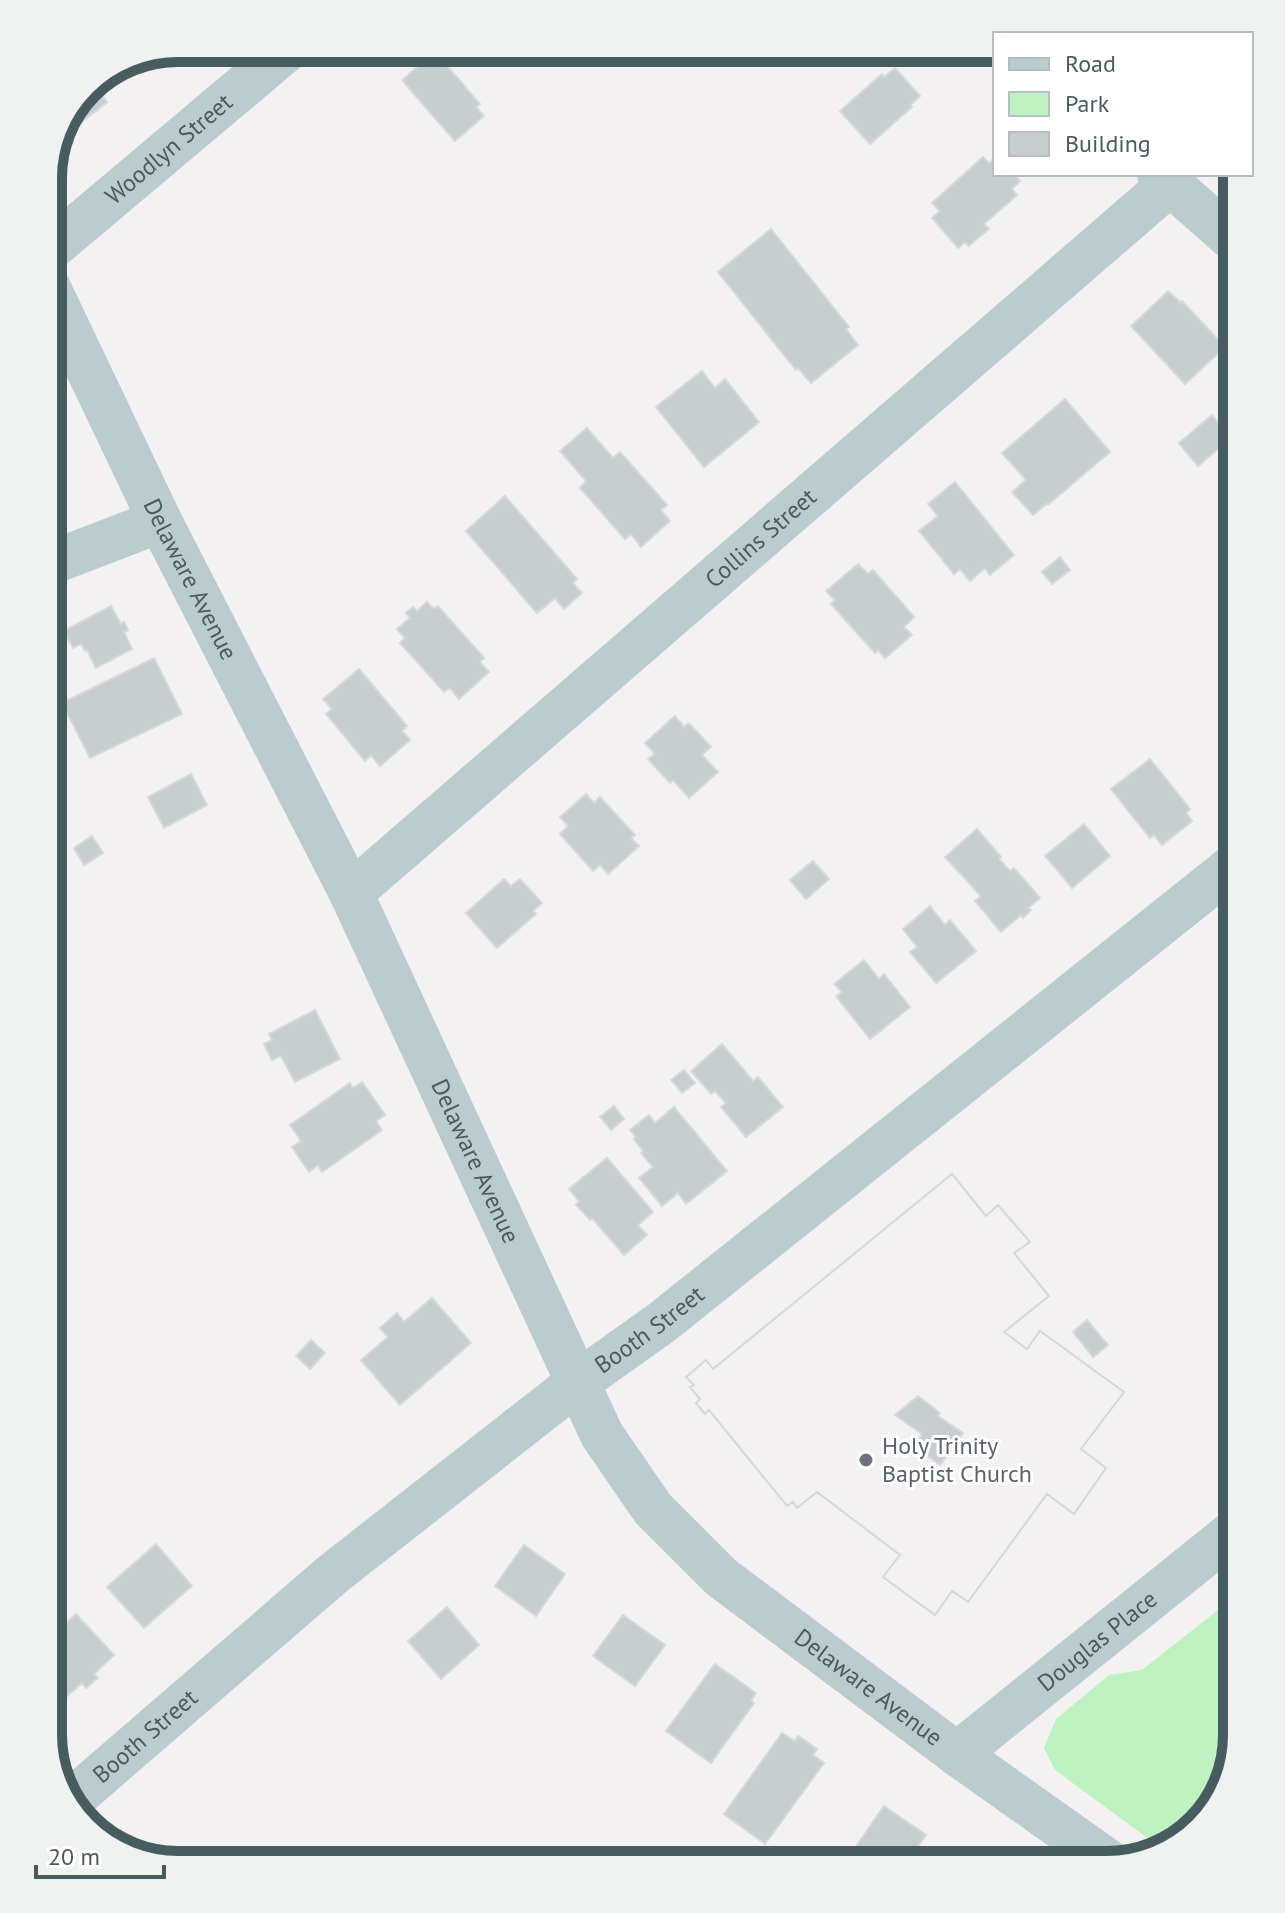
<svg xmlns="http://www.w3.org/2000/svg" width="1285" height="1913" font-family="'PT Sans',sans-serif">
<style>
.green{fill:#bef2c0}
.building{fill:#c7ced0;stroke:#d4d9dc;stroke-width:2;fill-rule:evenodd}
.lines{fill:none;stroke-linecap:round;stroke-linejoin:round}
.minor{stroke:#bbccce;stroke-width:44}
.tertiary{stroke:#bbccce;stroke-width:44}
.worship-dot{fill:#6b7280;stroke:#fff;stroke-width:3}
.labels{text-anchor:middle;stroke-width:6;stroke-linejoin:round;paint-order:stroke}
.street-label{font-size:24px;fill:#475c5f;stroke:#fff}
.worship-label{font-size:24px;fill:#5b616d;stroke:#fff;text-anchor:start}
.rim{fill:none;stroke:#475c5f;stroke-width:10}
</style>
<rect width="100%" height="100%" fill="#f3f1f2"/>
<path class="green" d="M1237,1595V1735L1219,1800L1172,1848L1164,1850L1055,1770L1044,1748L1056,1719L1109,1675L1142,1670Z"/>
<path class="building" d="M623,48H654L655,49L636,65L622,49Z
M435,52L480,104L476,107L484,116L455,141L402,80Z
M895,68L920,96L910,105L912,107L870,144L840,111L882,74L884,77Z
M92,84L107,102L63,137L86,86Z
M983,157L989,163L995,158V174H1014L1020,181L1012,189L1017,195L984,224L989,229L969,246L965,242L958,248L932,218L940,211L932,203Z
M771,229L849,327L846,329L858,345L811,383L798,368L796,370L718,272Z
M1168,291L1181,303L1182,301L1225,347L1185,384L1131,326Z
M702,371L715,388L725,379L759,422L704,467L656,407Z
M1065,399L1110,452L1049,504L1048,503L1033,515L1012,492L1026,480L1002,453Z
M1212,415L1231,438L1198,466L1179,443Z
M587,428L613,458L620,452L667,505L661,510L670,521L641,547L631,534L625,539L580,488L586,481L560,451Z
M52,469L56,478L53,479L61,497L48,503V471Z
M955,482L1014,555L990,575L985,568L970,581L960,569L954,574L919,531L938,516L928,504Z
M505,496L577,579L573,583L582,593L564,609L555,598L537,613L466,531Z
M1060,557L1070,570L1052,584L1042,572Z
M858,564L868,574L873,570L914,617L904,627L912,635L885,658L878,650L875,653L831,604L835,600L826,591Z
M427,602L434,609L438,606L484,658L480,662L489,672L459,699L450,688L444,692L400,643L405,638L397,629L410,618L406,613L413,607L417,611Z
M111,606L121,624L124,622L128,630L124,632L132,649L96,668L87,650L85,651L81,644L73,648L64,631Z
M154,658L182,714L90,758L62,703Z
M359,669L407,726L402,731L410,740L380,766L371,755L365,761L326,714L332,709L323,699Z
M675,716L684,727L689,723L711,747L702,755L718,772L689,798L673,780L670,783L648,759L655,754L645,743Z
M1150,759L1190,809L1186,813L1192,821L1162,845L1154,835L1150,838L1111,789Z
M191,774L207,805L164,828L148,797Z
M586,794L594,803L600,797L635,835L631,838L639,846L608,874L600,865L593,871L560,834L568,826L560,817Z
M1084,824L1110,856L1072,888L1045,856Z
M977,829L1001,857L999,859L1010,871L1014,868L1040,898L1028,908L1031,910L1023,918L1021,915L1001,932L975,901L981,896L945,857Z
M92,836L103,853L84,865L74,848Z
M813,861L829,879L806,899L790,880Z
M504,879L511,886L520,879L542,903L533,911L536,914L497,948L466,913Z
M930,906L945,925L950,920L976,951L936,983L910,952L917,947L903,929Z
M864,960L879,979L884,974L910,1007L870,1039L836,996L842,992L834,984Z
M315,1010L340,1059L295,1082L281,1056L272,1060L264,1044L272,1040L269,1034Z
M722,1044L753,1081L758,1077L783,1107L746,1137L721,1107L726,1103L715,1091L711,1094L691,1071Z
M684,1070L695,1083L682,1093L671,1080Z
M362,1082L385,1115L376,1121L382,1130L322,1172L318,1165L309,1172L292,1147L301,1141L290,1125L350,1083L353,1088Z
M614,1106L624,1119L611,1130L600,1117Z
M674,1107L727,1171L686,1204L678,1193L662,1206L639,1178L653,1167L641,1153L643,1151L634,1139L636,1137L630,1130L649,1115L655,1123Z
M607,1158L653,1212L638,1225L647,1235L624,1255L592,1218L590,1220L576,1205L579,1201L569,1189Z
M952,1174L986,1216L998,1205L1030,1242L1014,1253L1049,1296L1004,1332L1027,1349L1040,1331L1124,1392L1081,1449L1106,1468L1074,1514L1047,1494L968,1602L952,1591L935,1615L883,1577L900,1555L817,1492L797,1508L793,1502L787,1506L709,1410L705,1414L696,1403L700,1399L690,1387L694,1385L686,1377L706,1360L713,1369ZM918,1396L940,1413L938,1416L963,1433L940,1465L914,1446L922,1434L895,1415Z
M952,1174L986,1216L998,1205L1030,1242L1014,1253L1049,1296L1004,1332L1027,1349L1040,1331L1124,1392L1081,1449L1106,1468L1074,1514L1047,1494L968,1602L952,1591L935,1615L883,1577L900,1555L817,1492L797,1508L793,1502L787,1506L709,1410L705,1414L696,1403L700,1399L690,1387L694,1385L686,1377L706,1360L713,1369Z
M432,1298L471,1343L400,1405L361,1360L388,1337L380,1328L397,1313L404,1322Z
M1087,1320L1108,1345L1093,1357L1073,1332Z
M311,1340L325,1353L310,1369L296,1356Z
M156,1544L192,1586L144,1628L107,1587Z
M524,1545L565,1574L536,1616L495,1586Z
M447,1607L479,1645L441,1679L408,1641Z
M76,1614L114,1655L94,1674L98,1678L86,1688L82,1683L66,1697L48,1677V1639Z
M623,1615L665,1645L635,1686L593,1656Z
M715,1664L756,1693L751,1701L754,1703L711,1763L666,1731Z
M782,1733L795,1741L798,1736L817,1749L813,1755L824,1763L765,1844L724,1814Z
M884,1806L926,1835L904,1865H879L855,1848Z"/>
<g class="lines">
<g class="minor">
<path id="s1" d="M48,251L289,48"/>
<path id="s2" d="M48,286L160,521L351,893L602,1435L653,1509L721,1577L957,1754L1112,1864"/>
<path d="M48,564L160,521"/>
<path id="s3" d="M351,893L1170,184"/>
<path id="s4" d="M957,1754L1237,1529"/>
<path id="s5" d="M68,1803L333,1574L578,1382L661,1323L1237,863"/>
</g>
<path class="tertiary" d="M1159,174L1237,243"/>
</g>
<circle class="worship-dot" cx="866" cy="1460" r="8"/>
<g class="labels">
<g class="street-label">
<text dy="8" stroke="none"><textPath href="#s1" startOffset="158">Woodlyn Street</textPath></text>
<text dy="8" stroke="none"><textPath href="#s3" startOffset="542">Collins Street</textPath></text>
<text dy="8" stroke="none"><textPath href="#s2" startOffset="326">Delaware Avenue</textPath></text>
<text dy="8" stroke="none"><textPath href="#s2" startOffset="974">Delaware Avenue</textPath></text>
<text dy="8" stroke="none"><textPath href="#s5" startOffset="750">Booth Street</textPath></text>
<text dy="8" stroke="none"><textPath href="#s4" startOffset="180">Douglas Place</textPath></text>
<text dy="8" stroke="none"><textPath href="#s2" startOffset="1646">Delaware Avenue</textPath></text>
<text dy="8" stroke="none"><textPath href="#s5" startOffset="102">Booth Street</textPath></text>
</g>
<g class="worship-label">
<text x="882" y="1454">Holy Trinity<tspan x="882" dy="28">Baptist Church</tspan></text>
</g>
</g>
<path d="M0 0H1285V1913H0ZM178 62H1107A116 116 0 0 1 1223 178V1735A116 116 0 0 1 1107 1851H178A116 116 0 0 1 62 1735V178A116 116 0 0 1 178 62Z" fill="#f0f2f2" fill-rule="evenodd"/>
<path class="rim" d="M178 62H1107A116 116 0 0 1 1223 178V1735A116 116 0 0 1 1107 1851H178A116 116 0 0 1 62 1735V178A116 116 0 0 1 178 62Z"/>
<rect x="993" y="32" width="260" height="144" fill="#ffffff" stroke="#b5bebf" stroke-width="2"/>
<rect x="1009" y="58" width="40" height="12" fill="#bbccce" stroke="#b5bebf" stroke-width="2"/>
<text x="1065" y="72" font-size="24" fill="#475c5f">Road</text>
<rect x="1009" y="92" width="40" height="24" fill="#bef2c0" stroke="#b5bebf" stroke-width="2"/>
<text x="1065" y="112" font-size="24" fill="#475c5f">Park</text>
<rect x="1009" y="132" width="40" height="24" fill="#c7ced0" stroke="#b5bebf" stroke-width="2"/>
<text x="1065" y="152" font-size="24" fill="#475c5f">Building</text>
<path d="M36 1865v12h128v-12" fill="none" stroke="#475c5f" stroke-width="4"/>
<text x="48" y="1865" font-size="24" fill="#475c5f" stroke="#ffffff" stroke-width="6" paint-order="stroke">20 m</text>
</svg>
